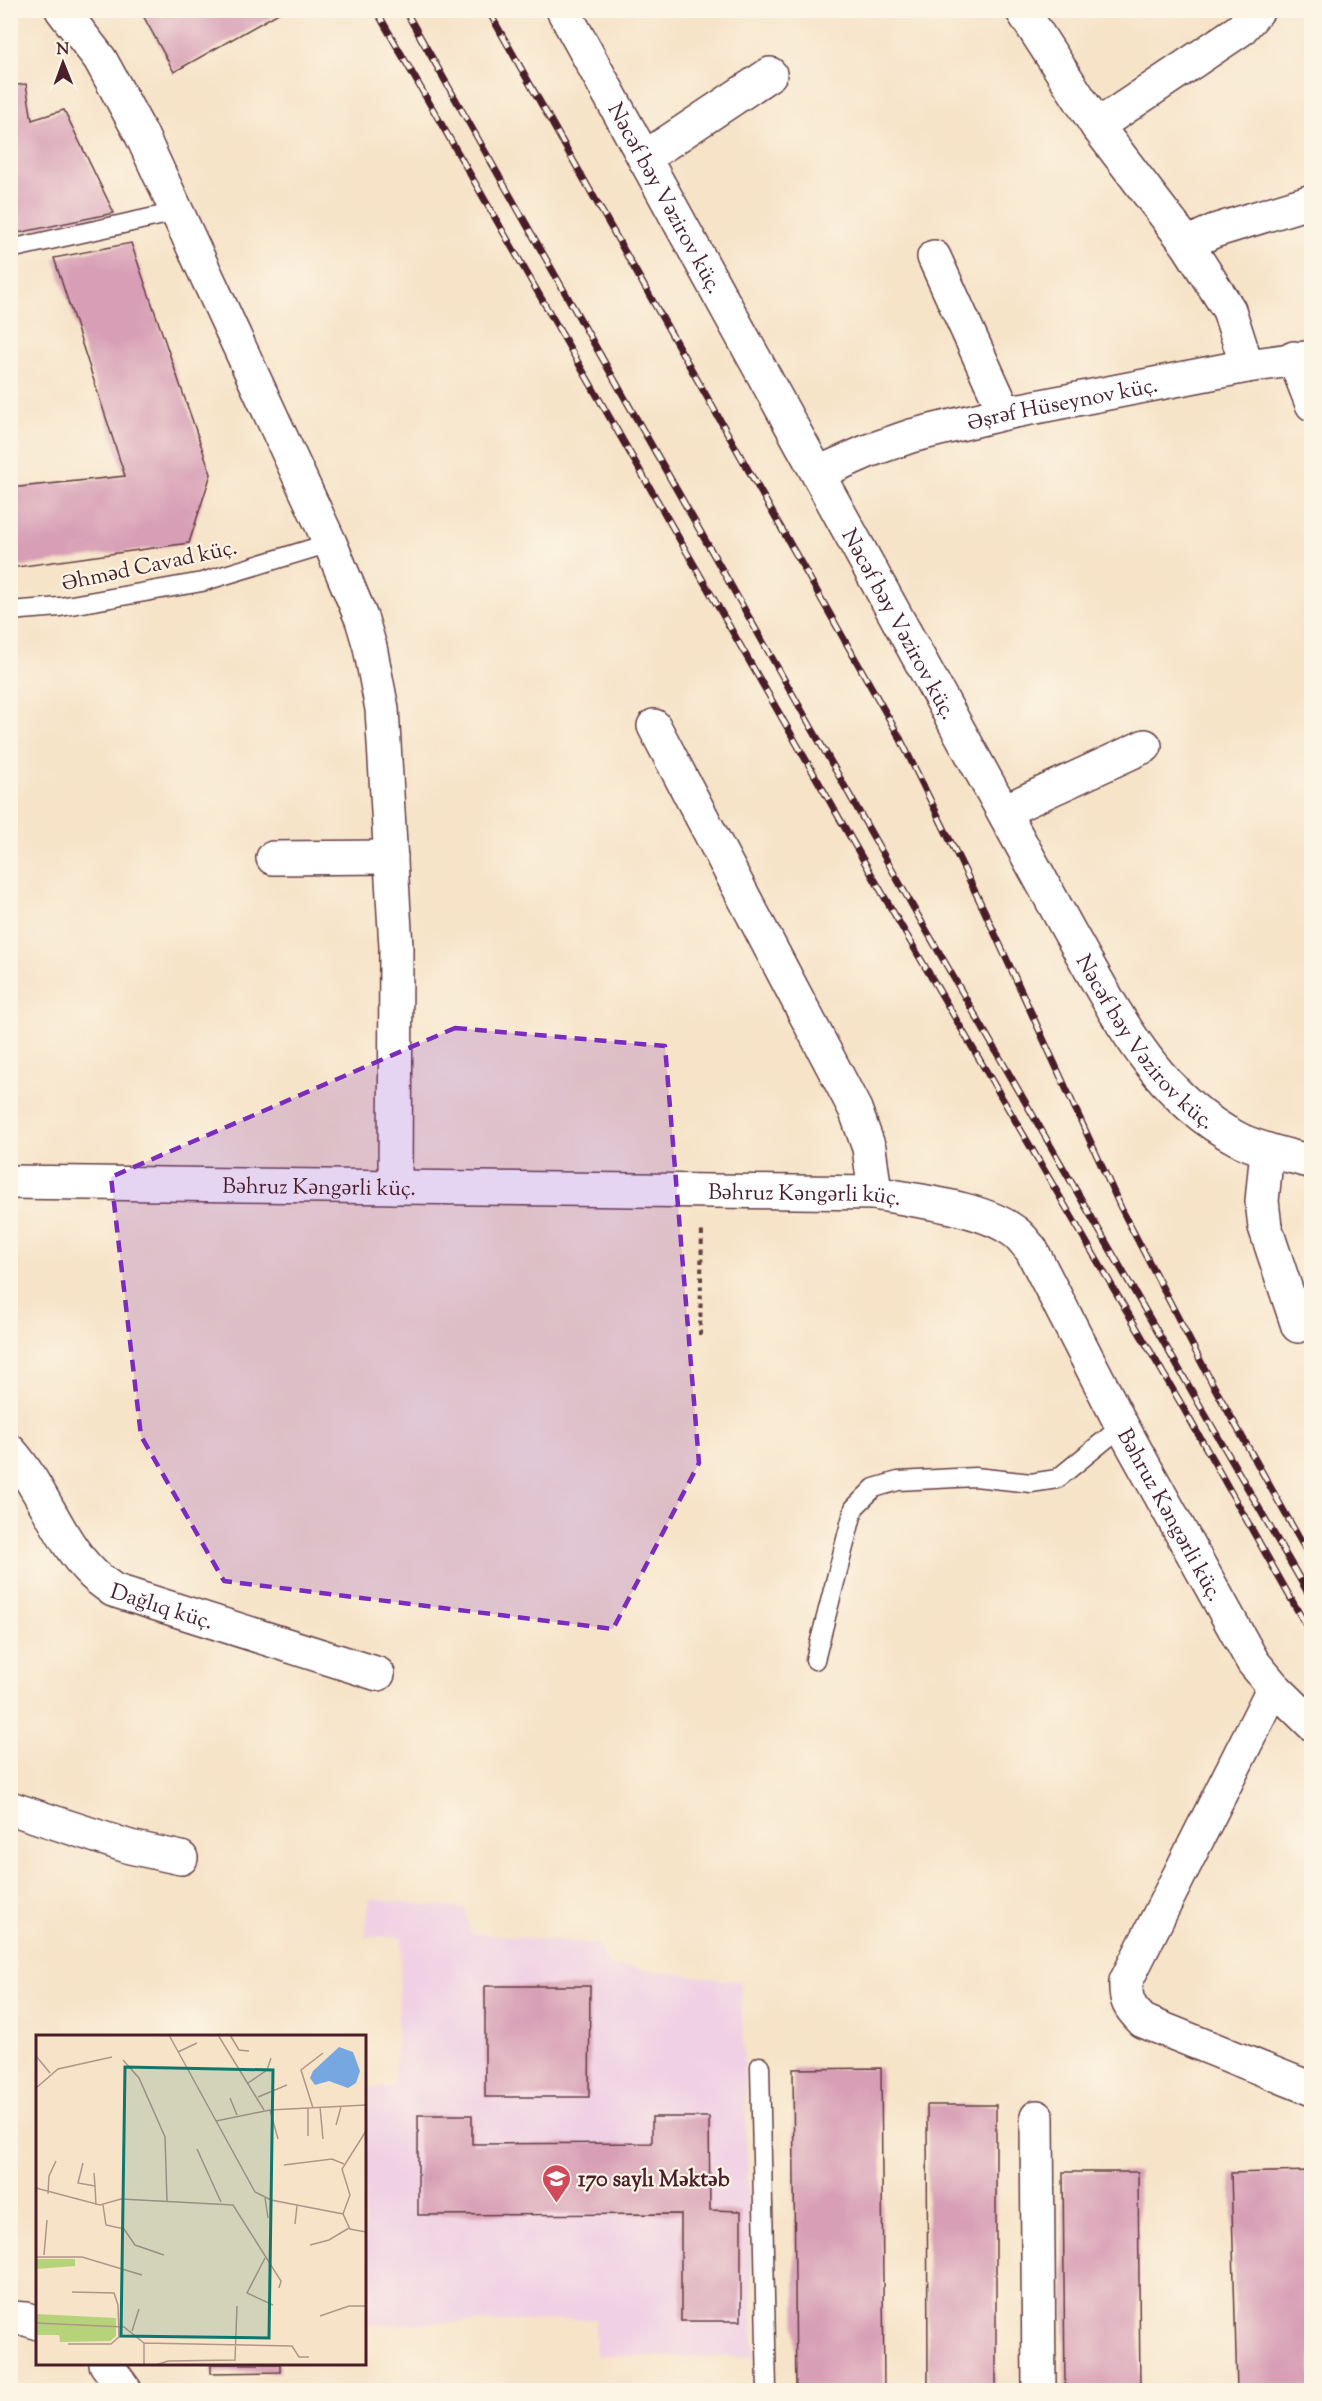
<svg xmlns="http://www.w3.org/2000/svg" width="1322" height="2401" font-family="'Sorts Mill Goudy',serif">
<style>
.built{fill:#f0d0e4}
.building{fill:#d79eb5}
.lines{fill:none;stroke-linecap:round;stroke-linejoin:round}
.lane-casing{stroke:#643c43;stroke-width:21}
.street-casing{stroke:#643c43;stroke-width:36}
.path{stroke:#643c43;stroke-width:4;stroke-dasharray:4.5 4.5;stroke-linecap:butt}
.lane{stroke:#fff;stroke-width:18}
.street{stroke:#fff;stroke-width:33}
.rail-casing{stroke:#4a1f2b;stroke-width:7}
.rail{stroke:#fcf5e5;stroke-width:4.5;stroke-dasharray:14;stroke-linecap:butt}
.marked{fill:#7b2cbf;fill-opacity:0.2;stroke:#7b2cbf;stroke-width:4.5;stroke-dasharray:12 8;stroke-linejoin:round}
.labels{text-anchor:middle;stroke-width:4.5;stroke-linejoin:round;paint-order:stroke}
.street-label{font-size:22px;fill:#4a1f2b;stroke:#fcf5e5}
.poi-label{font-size:22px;font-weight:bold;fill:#4a1f2b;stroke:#fcf5e5;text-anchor:start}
.inset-road{fill:none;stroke:#b19589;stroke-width:1.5}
.view{fill:#0f766e;fill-opacity:0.15;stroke:#0f766e;stroke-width:3}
.inset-edge{fill:none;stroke:#4a1f2b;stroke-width:3}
</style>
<rect width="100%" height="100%" fill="#fcf5e5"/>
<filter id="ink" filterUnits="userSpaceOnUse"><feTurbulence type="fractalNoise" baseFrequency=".0167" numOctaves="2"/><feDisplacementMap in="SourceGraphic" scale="12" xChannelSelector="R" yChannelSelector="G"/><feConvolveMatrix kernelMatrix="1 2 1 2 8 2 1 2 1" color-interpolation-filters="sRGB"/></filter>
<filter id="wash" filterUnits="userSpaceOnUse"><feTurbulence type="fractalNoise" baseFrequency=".008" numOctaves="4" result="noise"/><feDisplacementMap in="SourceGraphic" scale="24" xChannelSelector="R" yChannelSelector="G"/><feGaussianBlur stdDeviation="1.35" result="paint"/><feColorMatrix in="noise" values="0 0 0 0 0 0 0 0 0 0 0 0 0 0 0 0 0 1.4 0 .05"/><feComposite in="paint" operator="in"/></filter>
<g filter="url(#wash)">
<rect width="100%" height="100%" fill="#f6e3c8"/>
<path class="built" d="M370,1899L465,1909L471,1933L598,1944L608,1965L741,1982L754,2357L596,2356L595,2319L365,2325L364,2088L394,2087L402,1937L365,1936Z"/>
<g id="blocks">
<path class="building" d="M140,10H284L174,72Z
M26,84L32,120L64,110L114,213L18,233L10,215V86Z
M131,243L211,474L189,543L10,568V488L125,476L54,258Z
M485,1986H590L589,2097H485Z
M881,2068L884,2390H796L793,2069Z
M927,2105H996V2390H928Z
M418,2115H472V2144L652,2143V2117H709L710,2210L741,2211V2321H681V2214L418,2215Z
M1312,2171V2390H1237L1231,2173Z
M1063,2172H1138L1140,2390H1065Z
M211,2364H280V2372L211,2373Z"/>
</g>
</g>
<g filter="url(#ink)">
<use href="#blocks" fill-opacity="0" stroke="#643c43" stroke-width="1.5"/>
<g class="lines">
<defs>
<path id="lane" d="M10,249L177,212
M10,611L60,607L202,582L330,543
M815,1660L854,1508L874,1488L898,1481L975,1477L1031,1483L1057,1479L1122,1426
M760,2066L767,2390"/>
<g id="street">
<path d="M62,10L100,59L141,134L330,543L362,620L370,647L382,709L396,947L395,1187"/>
<path id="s1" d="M563,10L1070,933C1114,1010 1155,1096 1238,1139C1260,1150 1287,1155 1312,1162"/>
<path d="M1022,10L1097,126L1187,244L1229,310L1247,366"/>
<path d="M1097,126L1240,30L1258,10"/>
<path d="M644,158L770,74"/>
<path d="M1187,244L1214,231L1312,201"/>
<path d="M934,257L1005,413"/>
<path d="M1294,358L1312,404"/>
<path id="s2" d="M818,473L868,451L911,436L1005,413L1247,366L1312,357"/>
<path d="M654,726L855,1109L869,1148L875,1193"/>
<path d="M1004,811L1145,746"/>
<path d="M273,858L391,857"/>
<path d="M1267,1150L1262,1201L1265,1227L1298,1326"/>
<path id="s3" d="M10,1182L875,1193C916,1201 982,1207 1015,1232C1021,1236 1026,1244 1031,1249L1122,1426L1253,1662L1274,1687L1312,1724"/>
<path id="s4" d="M10,1451C42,1487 58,1539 91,1572C97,1579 106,1584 113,1590L378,1674"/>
<path d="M1274,1687L1126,1981C1125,2001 1129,2007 1143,2021L1312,2089"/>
<path d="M10,1808L130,1847L181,1858"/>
<path d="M1037,2117L1039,2390"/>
<path d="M10,2318L26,2319L38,2323"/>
<path d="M106,2364L125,2390"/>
</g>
</defs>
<use href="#lane" class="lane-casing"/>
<use href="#street" class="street-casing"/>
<path class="path" d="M700,1335L702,1228"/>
<use href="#lane" class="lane"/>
<use href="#street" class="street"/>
<defs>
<path id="rail" d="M376,10L896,917L1180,1402L1312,1636
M405,10L917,914L1312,1600
M488,10L900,738L984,910L1121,1208L1212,1383L1312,1561"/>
</defs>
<use href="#rail" class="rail-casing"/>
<use href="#rail" class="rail"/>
</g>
</g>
<path class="marked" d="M455,1028L665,1046L699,1463L613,1629L224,1581L141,1436L111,1177Z"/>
<defs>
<symbol id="school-pin" viewBox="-11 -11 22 30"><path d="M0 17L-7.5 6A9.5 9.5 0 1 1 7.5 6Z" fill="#d1495b" stroke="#fcf5e5"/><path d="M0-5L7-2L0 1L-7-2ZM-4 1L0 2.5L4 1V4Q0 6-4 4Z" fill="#fff"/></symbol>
</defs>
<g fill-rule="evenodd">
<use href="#school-pin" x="540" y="2162" width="33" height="45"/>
</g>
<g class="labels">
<g class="street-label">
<text dy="8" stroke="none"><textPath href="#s1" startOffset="214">Nəcəf bəy Vəzirov küç.</textPath></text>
<text dy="8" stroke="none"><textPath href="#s2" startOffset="255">Əşrəf Hüseynov küç.</textPath></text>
<text transform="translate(149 564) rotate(-12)" y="8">Əhməd Cavad küç.</text>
<text dy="8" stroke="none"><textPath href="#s1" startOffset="700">Nəcəf bəy Vəzirov küç.</textPath></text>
<text dy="8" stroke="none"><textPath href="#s1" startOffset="1186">Nəcəf bəy Vəzirov küç.</textPath></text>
<text dy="8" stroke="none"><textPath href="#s3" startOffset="309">Bəhruz Kəngərli küç.</textPath></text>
<text dy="8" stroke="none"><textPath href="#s3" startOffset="795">Bəhruz Kəngərli küç.</textPath></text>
<text dy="8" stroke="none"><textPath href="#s3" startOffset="1335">Bəhruz Kəngərli küç.</textPath></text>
<text dy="8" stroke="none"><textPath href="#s4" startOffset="226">Dağlıq küç.</textPath></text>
</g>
<g class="poi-label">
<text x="578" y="2186">170 saylı Məktəb</text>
</g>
</g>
<g transform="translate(36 2035)">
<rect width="330" height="330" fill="#f6e3c8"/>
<path d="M0,224H39V231L0,234ZM0,279L80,283V301L74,306L24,307L23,300H0Z" fill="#b6d37a"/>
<path d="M303,12L317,17L324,36L320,48L312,53L293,46L279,50L274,43L277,36Z" fill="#76a7e1"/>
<path class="inset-road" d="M133,0L219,157L235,165L307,179L314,194L330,197M182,0L228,75M194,0L203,15L213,16M142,17L161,8M0,21L14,38M87,25L103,43L129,102L131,166M212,48L231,35L235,23M0,53L22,34L76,22M222,62L251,50M194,63L201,80M284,72L287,104M272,73V101M277,73L265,35L287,18M234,75L242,104M180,86L234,75L330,70M300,90L305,72M161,114L185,167M47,128L42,148L59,151L58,138M248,130L296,124L308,129M59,151L60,170M0,153L64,170L85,164L197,170L245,246L243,253M12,159L13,141L20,126M229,163L232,183M67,170L70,190L88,194L99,210L128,220M307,179L314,160L306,134L330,96M259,189L261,171M274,210L293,205L313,193M8,220L11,185M0,222H46L106,240M229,223L211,258L237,270M284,281L313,271H330M0,288L88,292L108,308L256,311L263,322H273M96,296L103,274M108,308V330M32,309H75L83,302L82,270L78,258L36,257M120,330L132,326L199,325L201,271"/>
<path class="view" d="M89,32L237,35L233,303L85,301Z"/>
<rect width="330" height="330" class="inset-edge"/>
</g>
<rect width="1322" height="2401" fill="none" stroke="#fcf5e5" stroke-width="36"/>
<g transform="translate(63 63) rotate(359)" stroke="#fcf5e5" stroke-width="4.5" paint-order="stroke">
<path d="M0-4.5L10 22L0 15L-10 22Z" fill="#4a1f2b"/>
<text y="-9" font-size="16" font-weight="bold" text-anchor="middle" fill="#4a1f2b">N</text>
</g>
</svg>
